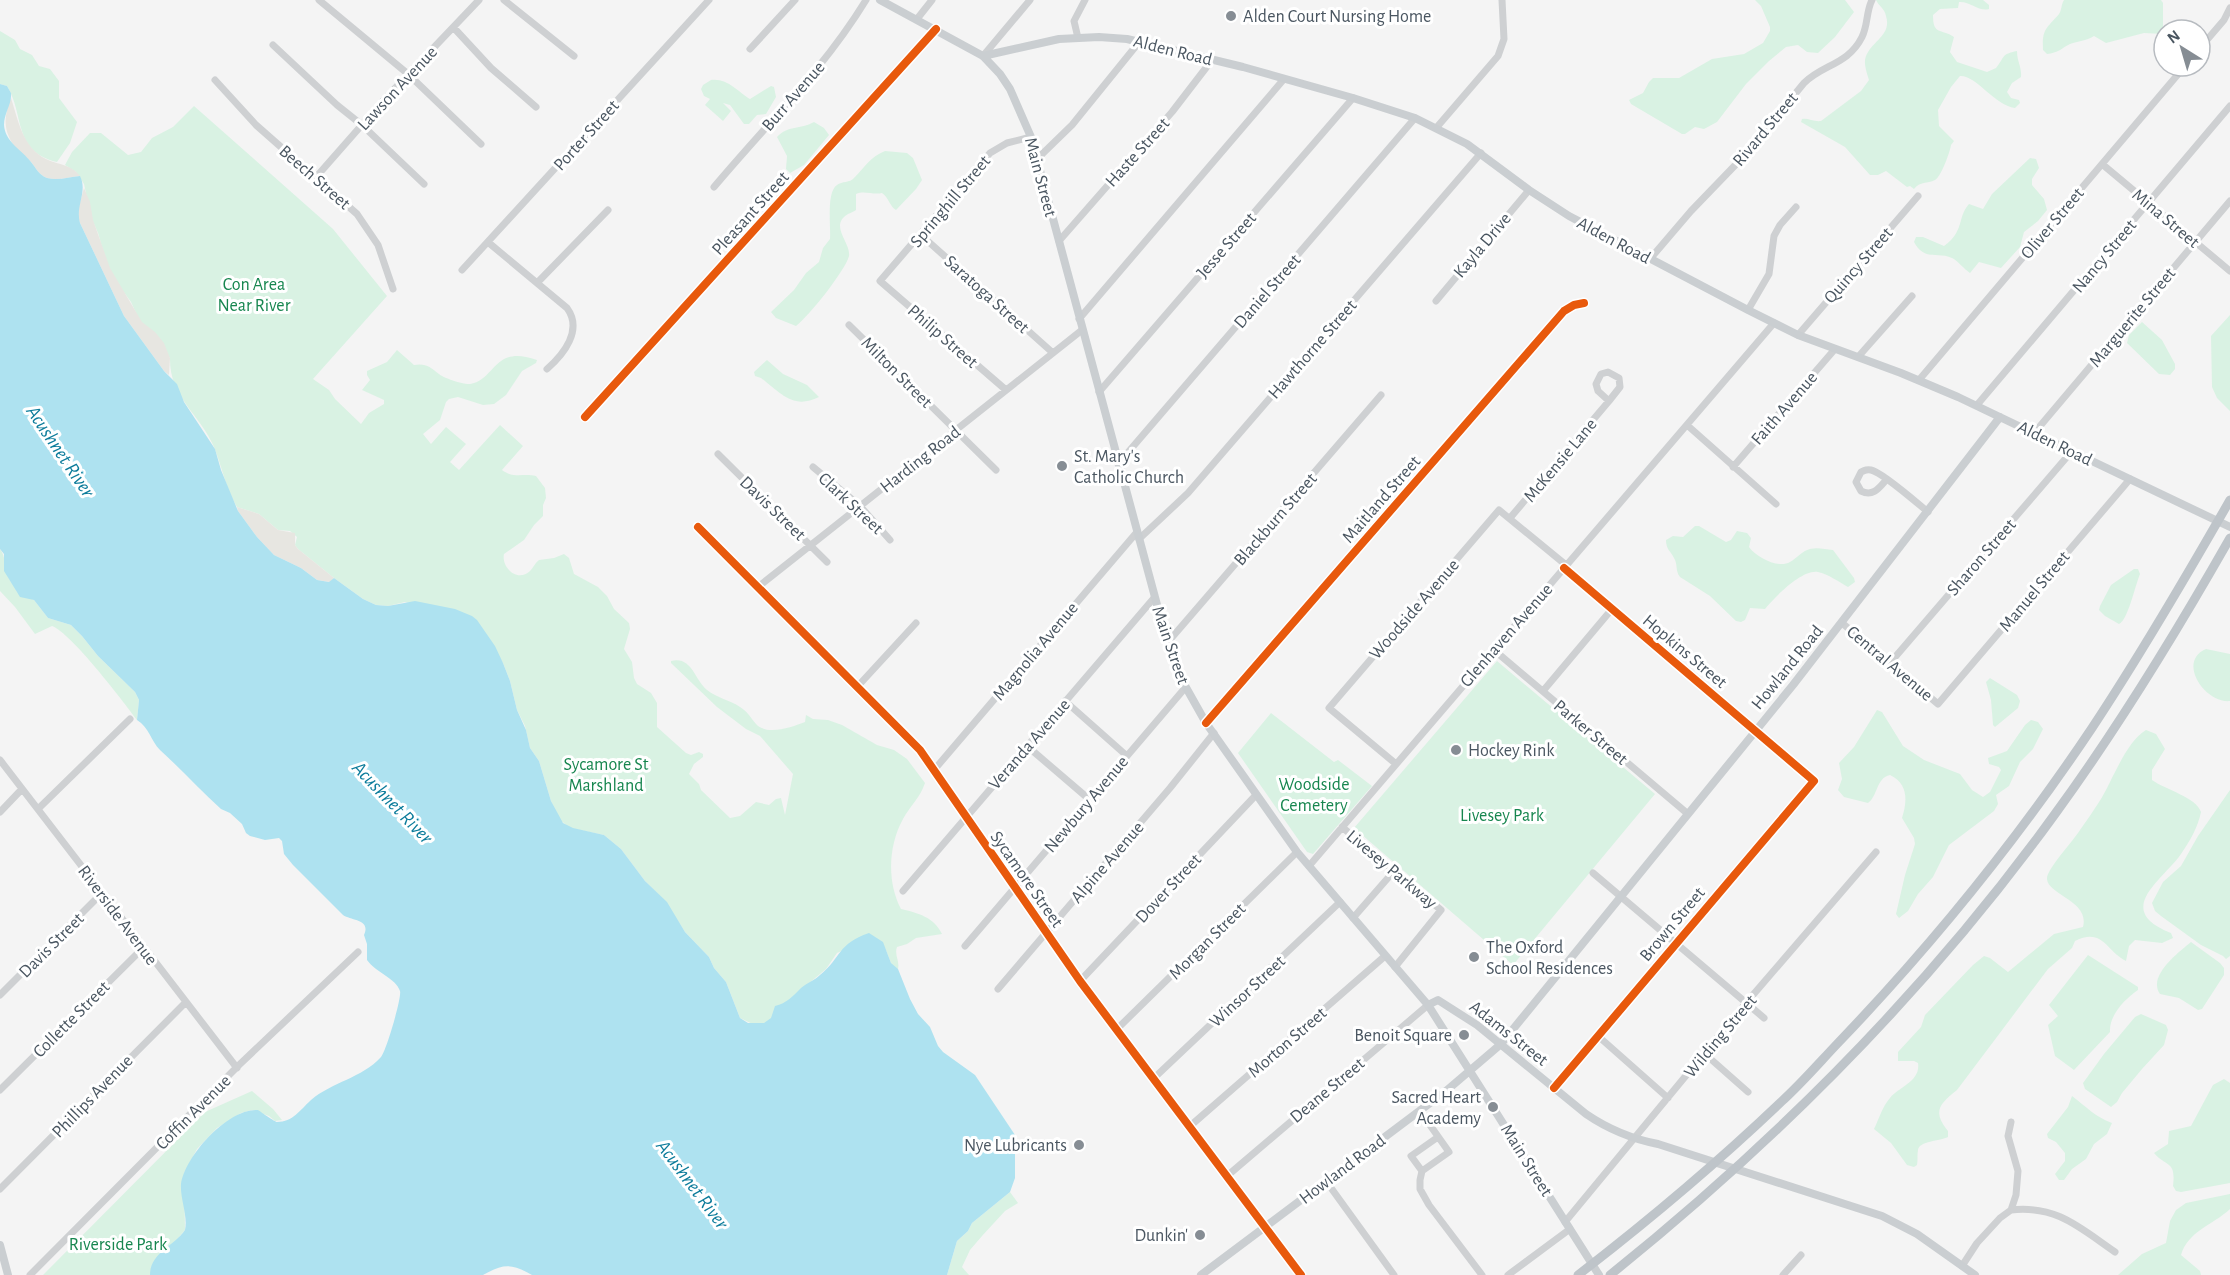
<svg xmlns="http://www.w3.org/2000/svg" width="2230" height="1275" font-family="'Alegreya Sans',sans-serif">
<style>
.green{fill:#d9f2e3}
.sand{fill:#e7e6e1}
.water{fill:#aee2f0}
.lines{fill:none;stroke-linecap:round;stroke-linejoin:round}
.minor{stroke:#ced0d2;stroke-width:7}
.major{stroke:#caced1;stroke-width:8}
.highway{stroke:#bec4c9;stroke-width:9}
.cycleway-casing{stroke:#fff;stroke-width:11}
.cycleway{stroke:#e8590c;stroke-width:8}
.poi-dot{fill:#868d94;stroke:#fff;stroke-width:2}
.labels{text-anchor:middle;stroke-width:6;stroke-linejoin:round;paint-order:stroke}
.poi-label{font-size:18px;fill:#4a5661;stroke:#fff;text-anchor:start}
.street-label{font-size:18px;fill:#4a5661;stroke:#fff}
.park-label{font-size:18px;fill:#17864f;stroke:#fff}
.water-label{font-size:20px;font-style:italic;fill:#0c7c9b;stroke:#fff}
</style>
<rect width="100%" height="100%" fill="#f4f4f4"/>
<path class="green" d="M1755,0H1845L1854,12L1835,37L1818,53L1807,52L1798,45L1786,47L1769,61L1746,84L1717,122L1704,129L1695,127L1685,134H1682L1631,104L1629,100L1643,93L1649,82L1653,78H1679L1712,59L1744,54L1763,43L1770,31V27L1761,6Z
M1876,0H1983L1989,5V9C1979,12 1970,1 1959,2L1958,8L1940,9L1933,15C1933,36 1941,28 1954,37L1950,52L1957,62L1987,72L1996,68C2005,57 2001,54 2017,51C2017,61 2022,68 2021,77L2012,83L2007,92L2011,98L2019,100L2020,103L2015,108C1994,105 1976,75 1960,76L1951,87L1938,110L1939,126L1954,141L1951,145C1950,152 1941,177 1935,180C1927,184 1920,181 1914,189L1910,186L1907,187L1886,171L1878,175H1870L1845,147L1801,122L1802,119C1808,118 1814,122 1821,121L1861,91L1869,80C1867,73 1863,63 1866,56C1872,41 1892,35 1886,16C1885,9 1878,5 1876,0Z
M2064,0H2161L2163,3V34L2144,33L2106,43L2094,36C2086,41 2078,41 2070,44C2062,48 2058,53 2047,54L2043,50C2042,29 2046,29 2059,14C2062,9 2061,5 2064,0Z
M0,31L15,40L20,49L32,55L39,66L50,69L59,81V98L77,122L70,143L57,162C12,151 25,115 7,86L0,84Z
M711,80C728,78 738,92 750,99L771,86L774,87L776,97L766,114L757,115L749,124H744L730,105L723,103L731,111L723,121L705,105L710,99L704,96L701,89L703,85Z
M194,106L333,229L387,296L313,379L329,390L335,399L361,424L369,413L384,404V400L362,390L370,380L367,375V371L387,362L397,350L414,365C426,363 430,367 439,374C443,378 465,385 470,384C496,380 493,344 537,360L536,363L522,371L506,395L494,404L483,405L458,397L449,399L446,402L440,420L423,434L431,444L446,427L466,444L450,462L459,470L500,425L523,446L502,470C514,479 523,473 536,476L545,488L546,498L543,505V516L534,525L524,540L504,554C501,567 517,583 530,571C533,568 535,563 539,560L554,558L564,554L569,558L574,574L598,587L607,596L614,609L629,623L630,629L624,649L632,662L634,678L637,684L651,693L657,703V727L686,753L691,755L699,752L703,754V757L694,764L689,774L699,784L701,790L730,818L740,816L756,802L769,805L776,799L781,798L785,815L793,774L760,736L746,729L717,707L671,663V661C692,656 694,679 707,690C717,698 730,700 740,707C747,711 751,718 756,724C767,736 792,727 805,722L806,715L813,719L828,720L842,725L877,745L894,750L907,759L925,783C920,798 910,806 903,819C888,846 887,883 901,909C918,913 934,917 942,934L916,938L907,944L897,947C894,955 900,961 898,969L893,967C887,955 886,942 873,937L837,953L826,969L784,1004L777,1015L763,1029L740,1018L726,982L714,968L709,957L685,932L666,902L645,881L621,849L604,835L570,828L560,820L551,801L539,761L530,748L525,726L517,710L510,681L503,663L476,620L405,602L388,606L376,605L363,599L334,578L298,549L295,545L297,537L290,531L278,530L259,514L237,507C226,489 222,467 214,447C200,414 169,397 170,358L141,324L131,302L120,287L107,264L98,233L91,217L84,184L76,172L65,165L72,152L90,133H101L128,155L141,152L152,138L173,127Z
M814,122L824,128L829,135L804,165L790,173L786,169L787,156L777,137C788,125 800,130 814,122Z
M885,151L907,153L913,158L922,180L916,189L896,210C890,207 889,198 882,193C873,195 864,190 856,194V210C852,213 848,213 844,217C832,228 851,244 849,256C845,271 809,316 796,326L776,318L771,312L794,290L806,273L819,262L823,248L830,239C831,227 826,192 837,185C842,181 850,183 854,178C864,168 870,157 885,151Z
M2030,158L2036,159L2039,168L2032,179V185L2044,199L2047,210L2038,221L2024,232L2020,247L2001,268L1979,262L1970,273C1964,269 1958,261 1952,258C1937,251 1925,262 1914,242L1916,237H1923L1944,246C1965,231 1957,217 1969,204L1983,209L1992,194Z
M2230,315V411L2217,398L2212,387L2211,336Z
M2142,322L2162,340L2175,364V369L2170,375L2159,374L2127,343L2129,335Z
M767,360L783,374L807,385L819,397C793,410 781,393 761,378L755,376L754,372Z
M1695,526H1699L1726,542L1731,540L1737,531L1747,533L1751,538L1749,547C1756,557 1778,569 1790,562C1797,558 1802,551 1810,549C1817,547 1825,549 1833,550L1854,578L1855,582L1848,587C1839,582 1828,574 1818,572C1802,569 1775,597 1765,609L1750,608L1745,620L1741,622L1736,621L1710,596L1680,577C1675,571 1678,564 1674,558C1671,551 1666,550 1666,540L1673,536L1683,537Z
M0,549C6,557 4,565 7,574C9,581 15,585 17,592L34,600L48,618L71,625L82,636L98,656L135,692L139,700L137,720C123,701 71,633 52,626L35,634L15,607L0,591Z
M2134,569H2138L2140,574C2135,586 2128,620 2119,624L2105,616L2099,610L2100,606L2111,585Z
M2206,649L2230,654V701C2206,704 2176,662 2206,649Z
M1497,661L1655,794L1513,965L1354,828Z
M1990,678L2017,695L2020,701L2018,708L1995,727L1993,725L1991,700L1986,682Z
M1877,710L1882,712L1903,746L1924,760L1960,774L1972,790L1983,797L1990,792L2001,770L1999,767L1989,764L1988,758L2007,751L2025,725L2031,720L2038,722L2043,729L2033,749L2020,762L2009,786L1996,795L1998,804L1994,811L1949,845L1933,877L1918,894L1908,911L1899,918L1896,914L1905,875L1915,844L1914,838L1902,818C1907,802 1909,784 1890,775C1876,778 1878,796 1868,803L1844,797L1838,790L1842,779L1839,763L1854,747Z
M1271,713L1334,762L1338,760L1372,786L1313,854L1307,852L1238,753Z
M2146,730L2156,734L2165,749L2152,770V780C2166,790 2196,797 2201,812C2198,827 2190,841 2181,854C2163,880 2112,910 2171,933L2173,938L2162,943L2135,940L2129,946L2126,961C2107,952 2103,927 2075,941L2072,948L2048,969L1957,1090C1938,1105 1933,1112 1948,1131V1137C1940,1141 1919,1141 1918,1150C1917,1155 1918,1160 1917,1165L1914,1167L1907,1165L1891,1143L1874,1129C1879,1119 1882,1107 1890,1098C1899,1087 1921,1081 1918,1063L1914,1061H1898V1052L1921,1027L1925,1015L1973,965L1984,956L1990,958L2008,972L2054,934L2083,927C2090,901 2048,895 2047,879C2046,870 2074,840 2080,830C2087,820 2094,810 2101,799C2113,779 2126,742 2146,730Z
M2230,790V956L2226,959L2223,956L2201,945L2161,916L2155,911L2152,903L2163,882L2181,866L2198,836Z
M2191,942L2220,963L2224,968V975L2202,1009L2198,1010L2179,998L2160,994C2147,976 2179,952 2191,942Z
M2088,955L2138,987V990C2125,999 2109,1015 2110,1032L2074,1070L2055,1056L2048,1025L2058,1016L2049,1005Z
M2141,1014L2166,1025L2168,1030L2164,1045L2142,1069L2122,1093L2117,1102L2111,1107L2085,1089L2083,1083L2104,1054L2135,1017Z
M2224,1079L2230,1083V1183L2181,1192L2176,1191L2173,1186C2176,1160 2167,1168 2154,1153L2168,1144L2169,1131L2191,1126L2213,1085Z
M252,1091L273,1109L282,1120L275,1121L269,1116L252,1110L241,1113L217,1128L197,1149L184,1173L185,1230L174,1243L162,1251L150,1275H43L205,1112Z
M2072,1096C2085,1106 2097,1118 2112,1123L2107,1134L2094,1144L2086,1159L2072,1169L2064,1180H2059L2055,1174L2065,1161V1153L2056,1142L2048,1138L2047,1134L2068,1107Z
M1010,1192L1018,1203L1005,1211L982,1236L970,1250L962,1267L969,1275H947L957,1241L968,1231L972,1223Z
M2230,1194V1209C2213,1225 2188,1231 2181,1255L2200,1271L2201,1275H2118L2142,1254L2166,1243L2170,1221L2176,1210L2186,1203Z"/>
<path class="sand" d="M11,98C18,120 23,148 46,159C58,165 71,164 80,176C69,177 58,181 47,178C39,175 36,168 31,162C27,157 21,155 17,150C3,132 3,118 11,98Z
M84,188L90,202L93,220L110,268L142,322L155,332L164,343L170,358L169,375L164,371L124,316L80,223L78,216L79,206Z
M237,507L259,514L278,530L295,533V545L298,549L334,578L330,582L317,580L301,568L274,555L257,537L238,511Z"/>
<path class="water" d="M0,84L7,86L11,93C12,104 4,113 4,125C5,142 22,150 31,162C36,168 39,175 47,178C58,181 69,177 80,176C88,192 75,206 80,223L124,316L164,371L177,384L184,402L215,449L221,470L238,511L257,537L274,555L301,568L317,580L329,582L334,578L363,599L376,605L388,606L415,601L455,609L472,616L477,620L495,646L503,663L510,681L517,710L526,730L530,748L539,761L551,801L563,823L573,828L604,835L621,849L645,881L667,902L685,932L709,957L714,968L726,982L740,1018L748,1023H764L771,1018L775,1006C787,1003 792,997 801,988C807,983 815,980 820,975C842,957 837,944 869,933L883,942L891,963L898,969L910,999L918,1014L930,1027L938,1046L943,1052L975,1075L1015,1135V1178L1010,1192L972,1223L968,1231L957,1241L947,1275H532C511,1263 503,1264 483,1275H150C150,1253 173,1247 185,1230C188,1215 180,1199 181,1184C185,1156 228,1108 258,1110C261,1112 275,1122 277,1122C293,1122 300,1110 311,1100C332,1082 362,1078 381,1057C386,1052 402,997 400,991C396,978 376,973 367,960V944L364,935C371,919 352,921 343,915L293,865L284,854L282,841L279,838L265,840L250,836L246,833L242,824L230,813L221,809C200,790 181,769 160,750C151,741 149,727 137,720L139,700L135,692L98,656L82,636L71,625L48,618L34,600L20,597L4,571V554L0,549Z"/>
<g class="lines">
<path class="minor" d="M319,0L408,74L481,144
M504,0L574,56
M917,19L932,0
M454,28L491,68L536,107
M1078,38L1074,21L1085,0
M273,45L337,105L362,125L424,184
M2200,48L2224,20L2230,8
M750,49L795,0
M983,56L1030,0
M215,80L256,125L357,214L378,245L393,289
M1437,127L1498,56L1504,39L1502,0
M1036,160L1072,125L1140,41
M2102,164L2230,271
M317,176L382,102L479,0
M714,187C766,125 824,69 866,0
M921,235L1053,353
M1059,241L1172,112L1212,60
M489,243L567,308C583,330 564,354 547,369
M1650,259L1691,211L1744,156L1804,83C1823,64 1848,65 1862,37C1868,25 1866,12 1872,0
M462,270L709,0
M537,283L608,210
M1436,301L1529,190
M1748,310L1769,274L1774,236L1780,225L1796,207
M1079,319L1284,79
M849,325L996,470
M1798,335L1918,196
M1858,357L1912,296
M1919,380L2185,66
M1006,390L880,281L990,153L1007,143L1031,137
M1099,392L1353,98
M1977,405L2230,106
M585,417L936,29
M1687,425L1776,504
M2035,432L2230,201
M718,454L827,562
M1118,464L1415,118
M813,467L860,506L890,540
M1733,467L1835,349
M1886,480C1879,488 1873,497 1861,491L1856,482L1861,472C1866,470 1866,469 1871,470C1882,472 1917,503 1928,512
M1510,518L1609,401L1620,387L1619,378L1608,372L1601,374L1596,384L1598,391L1609,401
M698,527L920,750L1080,981L1301,1275
M1139,539L1188,493L1481,153
M758,587L1082,330
M1842,623L1938,704L2130,479
M1168,642L1381,395
M1494,650L1688,814
M1890,663L2072,451
M858,686L916,623
M1543,691L1612,609
M1065,701L1127,756
M1206,723L1564,311L1574,305L1584,303
M1027,746L1090,800
M0,760L237,1068
M1396,764L1329,708L1499,510L1566,565
M934,770L1137,532
M38,809L130,719
M0,812L22,789
M1342,827L1441,910L1395,967
M1309,866L1774,323
M1593,873L1764,1018
M903,891L1154,598
M1353,918L1394,871
M965,946L1185,688
M1080,981L1256,795
M998,989L1170,788L1214,733
M0,995L101,894
M1116,1030L1297,852
M1598,1036L1668,1098
M1705,1054L1748,1092
M1153,1079L1340,902
M1554,1088L1814,781L1564,568
M0,1090L143,948
M1420,1111L1449,1152L1422,1171L1420,1180V1189L1429,1205L1482,1275
M1189,1127L1385,956
M1422,1171L1411,1156L1438,1137
M1227,1176L1428,1005
M1326,1181L1394,1275
M0,1189L185,1003
M2011,1210C2057,1205 2080,1228 2115,1252
M1565,1222L1746,1003L1876,852
M1962,1266L1977,1243L2000,1218L2011,1210L2016,1195L2018,1171L2008,1136L2011,1122
M30,1275L239,1065L358,952
M1508,1275L1570,1229
M1783,1275L1801,1255"/>
<path class="major" d="M880,0L983,56L1000,74L1010,89L1031,137L1159,612L1179,675L1206,723L1297,852L1428,1005L1599,1275
M983,56L1059,39L1099,37L1127,39L1243,67L1353,98L1415,118L1467,144L1529,190L1569,216L1748,310L1798,335L1901,373L1958,397L2230,527
M1428,1005L1438,1000L1477,1025L1586,1114C1608,1129 1632,1139 1658,1144L1882,1216L1917,1234L1975,1275
M0,1245L8,1275
M1201,1275L1446,1091L1501,1044L1793,685L2000,417"/>
<path class="highway" d="M1578,1275C1648,1221 1717,1163 1781,1102C1801,1084 1819,1063 1838,1043C1931,946 2017,840 2092,728C2141,654 2186,577 2230,500
M1610,1275C1777,1141 1929,988 2055,814C2120,725 2176,633 2230,538"/>
<defs>
<path id="cycleway" d="M585,417L936,29
M698,527L920,750L1080,981L1301,1275
M1206,723L1564,311L1574,305L1584,303
M1554,1088L1814,781L1564,568"/>
</defs>
<use href="#cycleway" class="cycleway-casing"/>
<use href="#cycleway" class="cycleway"/>
</g>
<g class="poi-dot">
<circle cx="1231" cy="16" r="6"/>
<circle cx="1062" cy="466" r="6"/>
<circle cx="1456" cy="750" r="6"/>
<circle cx="1474" cy="957" r="6"/>
<circle cx="1464" cy="1035" r="6"/>
<circle cx="1493" cy="1107" r="6"/>
<circle cx="1079" cy="1145" r="6"/>
<circle cx="1200" cy="1235" r="6"/>
</g>
<g class="labels">
<g class="poi-label">
<text x="1243" y="22">Alden Court Nursing Home</text>
<text x="1074" y="462">St. Mary's<tspan x="1074" dy="21">Catholic Church</tspan></text>
<text x="1468" y="756">Hockey Rink</text>
<text x="1486" y="953">The Oxford<tspan x="1486" dy="21">School Residences</tspan></text>
<text x="1452" y="1041" text-anchor="end">Benoit Square</text>
<text x="1481" y="1103" text-anchor="end">Sacred Heart<tspan x="1481" dy="21">Academy</tspan></text>
<text x="1067" y="1151" text-anchor="end">Nye Lubricants</text>
<text x="1188" y="1241" text-anchor="end">Dunkin'</text>
</g>
<g class="street-label">
<text transform="translate(1173 50) rotate(14)" y="6">Alden Road</text>
<text transform="translate(397 88) rotate(-47)" y="6">Lawson Avenue</text>
<text transform="translate(793 96) rotate(-49)" y="6">Burr Avenue</text>
<text transform="translate(1765 129) rotate(-50)" y="6">Rivard Street</text>
<text transform="translate(586 135) rotate(-48)" y="6">Porter Street</text>
<text transform="translate(1137 152) rotate(-48)" y="6">Haste Street</text>
<text transform="translate(315 177) rotate(41)" y="6">Beech Street</text>
<text transform="translate(1041 177) rotate(75)" y="6">Main Street</text>
<text transform="translate(950 201) rotate(-50)" y="6">Springhill Street</text>
<text transform="translate(750 213) rotate(-48)" y="6">Pleasant Street</text>
<text transform="translate(2166 218) rotate(40)" y="6">Mina Street</text>
<text transform="translate(2052 223) rotate(-50)" y="6">Oliver Street</text>
<text transform="translate(1614 240) rotate(28)" y="6">Alden Road</text>
<text transform="translate(1226 245) rotate(-49)" y="6">Jesse Street</text>
<text transform="translate(1482 245) rotate(-50)" y="6">Kayla Drive</text>
<text transform="translate(2104 256) rotate(-50)" y="6">Nancy Street</text>
<text transform="translate(1858 265) rotate(-49)" y="6">Quincy Street</text>
<text transform="translate(1267 291) rotate(-49)" y="6">Daniel Street</text>
<text transform="translate(987 294) rotate(42)" y="6">Saratoga Street</text>
<text transform="translate(2132 317) rotate(-50)" y="6">Marguerite Street</text>
<text transform="translate(943 336) rotate(41)" y="6">Philip Street</text>
<text transform="translate(1312 349) rotate(-49)" y="6">Hawthorne Street</text>
<text transform="translate(897 372) rotate(45)" y="6">Milton Street</text>
<text transform="translate(1784 408) rotate(-49)" y="6">Faith Avenue</text>
<text transform="translate(2055 443) rotate(26)" y="6">Alden Road</text>
<text transform="translate(920 459) rotate(-38)" y="6">Harding Road</text>
<text transform="translate(1560 460) rotate(-50)" y="6">McKensie Lane</text>
<text transform="translate(1381 499) rotate(-49)" y="6">Maitland Street</text>
<text transform="translate(851 503) rotate(43)" y="6">Clark Street</text>
<text transform="translate(773 508) rotate(44)" y="6">Davis Street</text>
<text transform="translate(1275 519) rotate(-49)" y="6">Blackburn Street</text>
<text transform="translate(1981 557) rotate(-49)" y="6">Sharon Street</text>
<text transform="translate(2034 591) rotate(-50)" y="6">Manuel Street</text>
<text transform="translate(1414 609) rotate(-49)" y="6">Woodside Avenue</text>
<text transform="translate(1506 635) rotate(-49)" y="6">Glenhaven Avenue</text>
<text transform="translate(1171 645) rotate(71)" y="6">Main Street</text>
<text transform="translate(1035 651) rotate(-50)" y="6">Magnolia Avenue</text>
<text transform="translate(1685 651) rotate(40)" y="6">Hopkins Street</text>
<text transform="translate(1890 663) rotate(40)" y="6">Central Avenue</text>
<text transform="translate(1787 667) rotate(-51)" y="6">Howland Road</text>
<text transform="translate(1591 732) rotate(40)" y="6">Parker Street</text>
<text transform="translate(1029 744) rotate(-49)" y="6">Veranda Avenue</text>
<text transform="translate(1086 804) rotate(-50)" y="6">Newbury Avenue</text>
<text transform="translate(1107 862) rotate(-49)" y="6">Alpine Avenue</text>
<text transform="translate(1392 869) rotate(40)" y="6">Livesey Parkway</text>
<text transform="translate(1027 879) rotate(55)" y="6">Sycamore Street</text>
<text transform="translate(1168 888) rotate(-47)" y="6">Dover Street</text>
<text transform="translate(118 915) rotate(53)" y="6">Riverside Avenue</text>
<text transform="translate(1672 924) rotate(-50)" y="6">Brown Street</text>
<text transform="translate(1207 941) rotate(-45)" y="6">Morgan Street</text>
<text transform="translate(51 945) rotate(-45)" y="6">Davis Street</text>
<text transform="translate(1247 991) rotate(-43)" y="6">Winsor Street</text>
<text transform="translate(71 1019) rotate(-45)" y="6">Collette Street</text>
<text transform="translate(1509 1033) rotate(38)" y="6">Adams Street</text>
<text transform="translate(1720 1036) rotate(-50)" y="6">Wilding Street</text>
<text transform="translate(1287 1042) rotate(-41)" y="6">Morton Street</text>
<text transform="translate(1327 1090) rotate(-40)" y="6">Deane Street</text>
<text transform="translate(92 1096) rotate(-46)" y="6">Phillips Avenue</text>
<text transform="translate(193 1112) rotate(-45)" y="6">Coffin Avenue</text>
<text transform="translate(1527 1160) rotate(58)" y="6">Main Street</text>
<text transform="translate(1342 1169) rotate(-37)" y="6">Howland Road</text>
</g>
<g class="park-label">
<text x="254" y="290">Con Area<tspan x="254" dy="21">Near River</tspan></text>
<text x="606" y="770">Sycamore St<tspan x="606" dy="21">Marshland</tspan></text>
<text x="1314" y="790">Woodside<tspan x="1314" dy="21">Cemetery</tspan></text>
<text x="1502" y="821">Livesey Park</text>
<text x="118" y="1250">Riverside Park</text>
</g>
<g class="water-label">
<text transform="translate(61 451) rotate(56)" y="7">Acushnet River</text>
<text transform="translate(393 802) rotate(46)" y="7">Acushnet River</text>
<text transform="translate(693 1184) rotate(53)" y="7">Acushnet River</text>
</g>
</g>
<g transform="translate(2182 48) rotate(323)"><circle r="28" fill="#ffffff" stroke="#b7bbc0" stroke-width="1.5"/>
<path d="M0-4.5L10 22L0 15L-10 22Z" fill="#868d94"/>
<text y="-9" font-size="16" font-weight="bold" text-anchor="middle" fill="#4a5661">N</text>
</g>
</svg>
